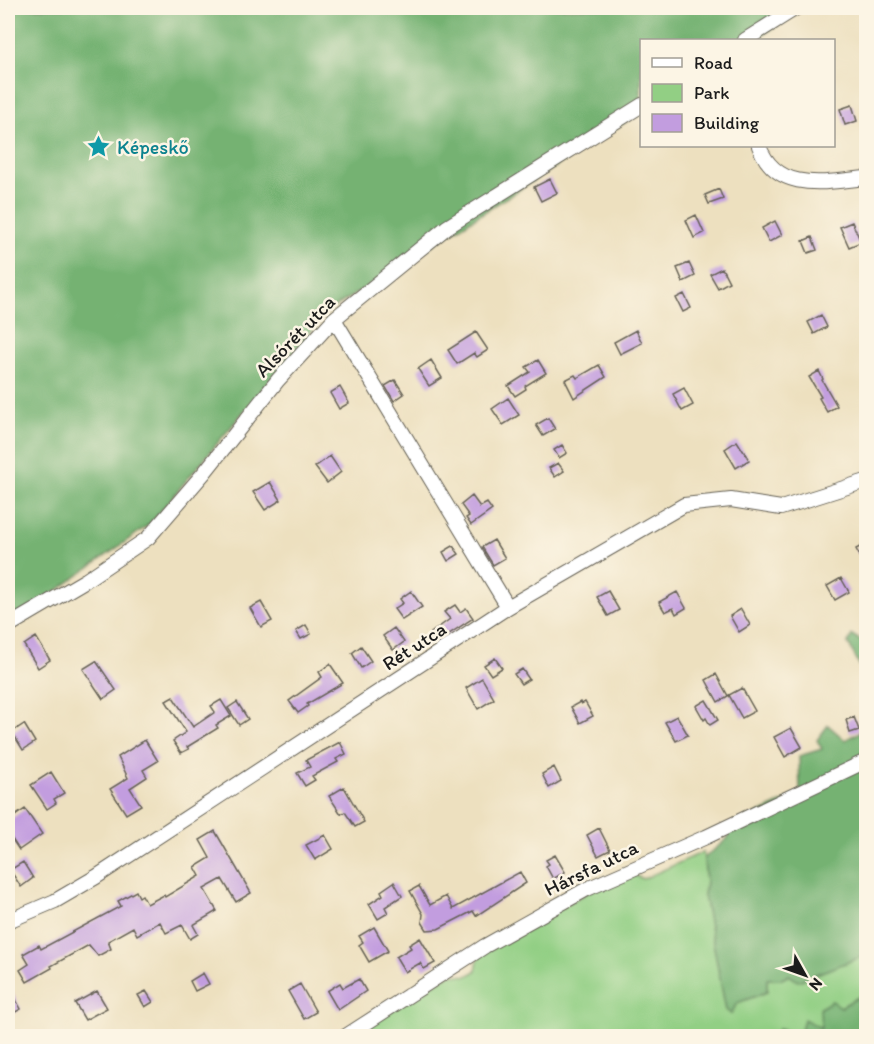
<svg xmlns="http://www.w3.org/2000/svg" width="874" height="1044" font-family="Itim,sans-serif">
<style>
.green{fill:#92cf84;stroke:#577650;stroke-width:1.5}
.forest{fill:#75b272;stroke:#486747;stroke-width:1.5}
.building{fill:#c29ddf}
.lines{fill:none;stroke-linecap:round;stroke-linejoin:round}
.minor-casing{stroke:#656155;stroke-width:16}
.minor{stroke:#fff;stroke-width:14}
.labels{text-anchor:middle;stroke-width:5;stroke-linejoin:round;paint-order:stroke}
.culture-label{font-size:20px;fill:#0d838f;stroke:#fcf5e5;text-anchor:start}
.street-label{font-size:20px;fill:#1c1c1c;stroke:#fcf5e5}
</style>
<rect width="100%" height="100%" fill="#fcf5e5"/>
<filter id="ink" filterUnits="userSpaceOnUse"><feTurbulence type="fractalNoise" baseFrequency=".0167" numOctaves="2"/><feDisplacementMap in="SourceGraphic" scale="12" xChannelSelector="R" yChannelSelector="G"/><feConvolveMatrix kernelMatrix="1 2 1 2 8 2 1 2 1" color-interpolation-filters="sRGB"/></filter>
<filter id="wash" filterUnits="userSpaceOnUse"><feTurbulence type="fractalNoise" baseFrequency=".008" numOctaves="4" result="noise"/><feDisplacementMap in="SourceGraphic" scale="24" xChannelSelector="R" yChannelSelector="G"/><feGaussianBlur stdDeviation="1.35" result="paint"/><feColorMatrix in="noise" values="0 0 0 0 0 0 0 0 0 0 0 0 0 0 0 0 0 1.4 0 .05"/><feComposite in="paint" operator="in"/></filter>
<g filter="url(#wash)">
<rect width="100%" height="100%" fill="#ede0bf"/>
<path class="green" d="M703,852L706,882L704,895L726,1009L731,1014L737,1003L767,992V979H782L789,975L798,981L866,955V993L840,1007L821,1028L800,1035L779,1029L774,1036H349L450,974L467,976L476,971L479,953L626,871L643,879Z"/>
<path class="forest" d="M8,8H806L754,40H642L641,112L327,312L150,524L8,626Z
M852,635L866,644V678L848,643Z
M828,725L845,740L865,729L866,731V955L798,981L789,975L782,979H767V992L737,1003L731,1014L726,1010L704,895L706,882L704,858L728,838L731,826L800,794L799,756L822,749L817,740Z
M866,993V1036H774L779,1029L800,1035L804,1019L821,1028L820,1008L832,1001L841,1007Z"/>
<g id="blocks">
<path class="building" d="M852,105L857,121L845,125L840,109Z
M550,179L557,193L541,201L534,187Z
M719,189L723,199L709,204L705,195Z
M696,215L704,233L694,238L686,220Z
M775,221L782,235L769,242L762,228Z
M852,222L861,242L849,247L840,227Z
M812,237L817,250L808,253L803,241Z
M689,263L695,276L683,282L677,268Z
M722,268L729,282L718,288L710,274Z
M684,294L691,308L683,312L676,298Z
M821,315L827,327L814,334L808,322Z
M636,330L642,343L620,354L614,342Z
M476,332L488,350L477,357L474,353L457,364L448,350Z
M431,360L442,378L429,386L418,369Z
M538,360L546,373L525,386L526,389L515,396L508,386L530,372L526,367Z
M599,365L606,377L574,398L565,380L575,375L577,378Z
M819,371L823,379L822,380L837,406L827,412L819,398L821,397L809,377Z
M395,380L404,394L394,401L385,386Z
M340,387L349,403L339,409L330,393Z
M684,388L693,405L682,411L673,394Z
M508,398L519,415L503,425L492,409Z
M548,418L555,429L543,436L536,425Z
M737,441L749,460L736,468L725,449Z
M562,445L567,453L559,458L554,450Z
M330,456L341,472L327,483L315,467Z
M558,463L564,471L555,477L549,468Z
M270,482L281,500L265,510L253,492Z
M472,496L480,507L487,503L492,510L471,525L466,518L469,516L461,505Z
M494,540L505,558L493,565L482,547Z
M867,543V569L856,549Z
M453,546L459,554L448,561L443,552Z
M841,578L849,592L835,600L827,586Z
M411,591L422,607L402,620L394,609L403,603L400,599Z
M608,591L619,610L608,616L597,597Z
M677,592L686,608L676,614L673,608L665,612L659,602Z
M261,602L272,621L261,627L250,608Z
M455,605L460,612L466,608L473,618L437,642L431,633L450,619L444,612Z
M741,609L750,625L739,632L730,616Z
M306,625L311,634L301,639L296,631Z
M394,628L404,642L393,650L383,636Z
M36,637L50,660L38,668L24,645Z
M361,646L371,661L361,668L352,653Z
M495,658L502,668L491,675L484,665Z
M96,661L116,690L103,699L83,669Z
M330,664L343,683L307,704L308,706L298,713L289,701L322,677L319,672Z
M522,669L529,679L521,684L514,674Z
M716,674L728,696L718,702L706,680Z
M482,678L494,699L478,709L466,688Z
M742,688L755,711L742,718L729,695Z
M173,697L193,727L215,712L211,706L221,700L231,716L216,725L218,728L187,747L189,749L181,753L173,741L186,732L166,701Z
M706,700L718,720L710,725L706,718L704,720L696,706Z
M237,702L248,719L239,725L228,708Z
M580,702L581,704L585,702L593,716L580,723L571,707Z
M677,716L688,735L676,741L665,722Z
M854,717L859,730L850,733L846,720Z
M24,724L35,742L23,750L12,732Z
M791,728L802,747L785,757L774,737Z
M145,740L158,761L143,770L147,777L130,788L141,805L126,814L110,789L128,778L118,757Z
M340,742L346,754L336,759L338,762L312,776L315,780L305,786L297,773L310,767L306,760Z
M554,767L561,781L549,788L542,774Z
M51,772L64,793L54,799L56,803L47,809L31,785Z
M344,787L364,822L355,827L345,812L341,814L329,796Z
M25,809L42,834L19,850L8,833V821Z
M599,828L610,850L598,856L587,835Z
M215,831L251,893L236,902L222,879L204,889L217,911L193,925L198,934L190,939L182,925L166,933L160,922L137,935L133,927L108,941L111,949L98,956L89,945L51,966L52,968L27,982L20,970L29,964L23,954L39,945L41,949L121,906L118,901L136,891L139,897L142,895L147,904L164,895L165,897L200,876L195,867L210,858L200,840Z
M325,835L333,849L315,860L306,845Z
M555,855L565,872L553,879L546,866L549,864L546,860Z
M23,862L33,878L21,887L10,870Z
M520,872L526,883L476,916L473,911L438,929L427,930L422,922L423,914L410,891L419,886L430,905L446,896L453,909Z
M394,882L402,896L385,907L388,913L378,919L369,904L383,895L381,891Z
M374,927L388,951L369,962L359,945L363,942L359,936Z
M420,938L435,963L424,969L420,963L405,972L396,957L411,948L409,945Z
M203,973L209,984L195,991L190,981Z
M359,979L366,991L338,1010L327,991L340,983L343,988Z
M300,984L316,1012L304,1019L288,991Z
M8,985L21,1009L8,1016Z
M97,991L107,1008L85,1020L75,1003Z
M146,991L153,1002L145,1007L138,995Z"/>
</g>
</g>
<g filter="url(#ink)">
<use href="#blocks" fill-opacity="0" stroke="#656155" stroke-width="1.5"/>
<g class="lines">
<defs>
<path id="minor" d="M745,40L796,8
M759,146C777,194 826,182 866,178
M334,319L508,607
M8,626L86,580L148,538L204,473L278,380L334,319L447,227L642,105
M8,921L55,901L96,877L508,607L684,505L731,500L781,508L866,481
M346,1036L485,946L587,889L706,837L866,761"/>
</defs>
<use href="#minor" class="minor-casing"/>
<use href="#minor" class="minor"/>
</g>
</g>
<defs>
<symbol id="sight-bare" viewBox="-9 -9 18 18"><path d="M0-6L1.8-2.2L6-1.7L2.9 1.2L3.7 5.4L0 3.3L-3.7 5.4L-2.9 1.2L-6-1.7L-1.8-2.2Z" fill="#0f9aa8" stroke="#fcf5e5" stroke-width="2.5" paint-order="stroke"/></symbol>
</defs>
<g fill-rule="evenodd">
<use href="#sight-bare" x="82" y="130" width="33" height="33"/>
</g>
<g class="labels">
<g class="culture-label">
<text x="117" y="154">Képeskő</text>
</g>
<g class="street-label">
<text transform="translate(295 336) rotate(-46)" y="7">Alsórét utca</text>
<text transform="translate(414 646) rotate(-33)" y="7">Rét utca</text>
<text transform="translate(591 868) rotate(-26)" y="7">Hársfa utca</text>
</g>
</g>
<rect width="874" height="1044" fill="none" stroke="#fcf5e5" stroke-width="30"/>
<rect x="640" y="39" width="195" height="108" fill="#fcf5e5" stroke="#a29e95" stroke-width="1.5"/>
<rect x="652" y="58" width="30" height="9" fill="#ffffff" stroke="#a29e95" stroke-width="1.5"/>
<text x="694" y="69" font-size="18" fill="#1c1c1c">Road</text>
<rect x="652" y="84" width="30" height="18" fill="#92cf84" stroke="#a29e95" stroke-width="1.5"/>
<text x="694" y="99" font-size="18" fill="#1c1c1c">Park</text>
<rect x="652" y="114" width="30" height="18" fill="#c29ddf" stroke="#a29e95" stroke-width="1.5"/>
<text x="694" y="129" font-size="18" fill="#1c1c1c">Building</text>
<g transform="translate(805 975) rotate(130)" stroke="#fcf5e5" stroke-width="4.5" paint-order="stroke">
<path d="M0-4.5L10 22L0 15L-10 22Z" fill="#1c1c1c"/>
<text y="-9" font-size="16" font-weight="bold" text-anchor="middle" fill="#1c1c1c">N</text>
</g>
</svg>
